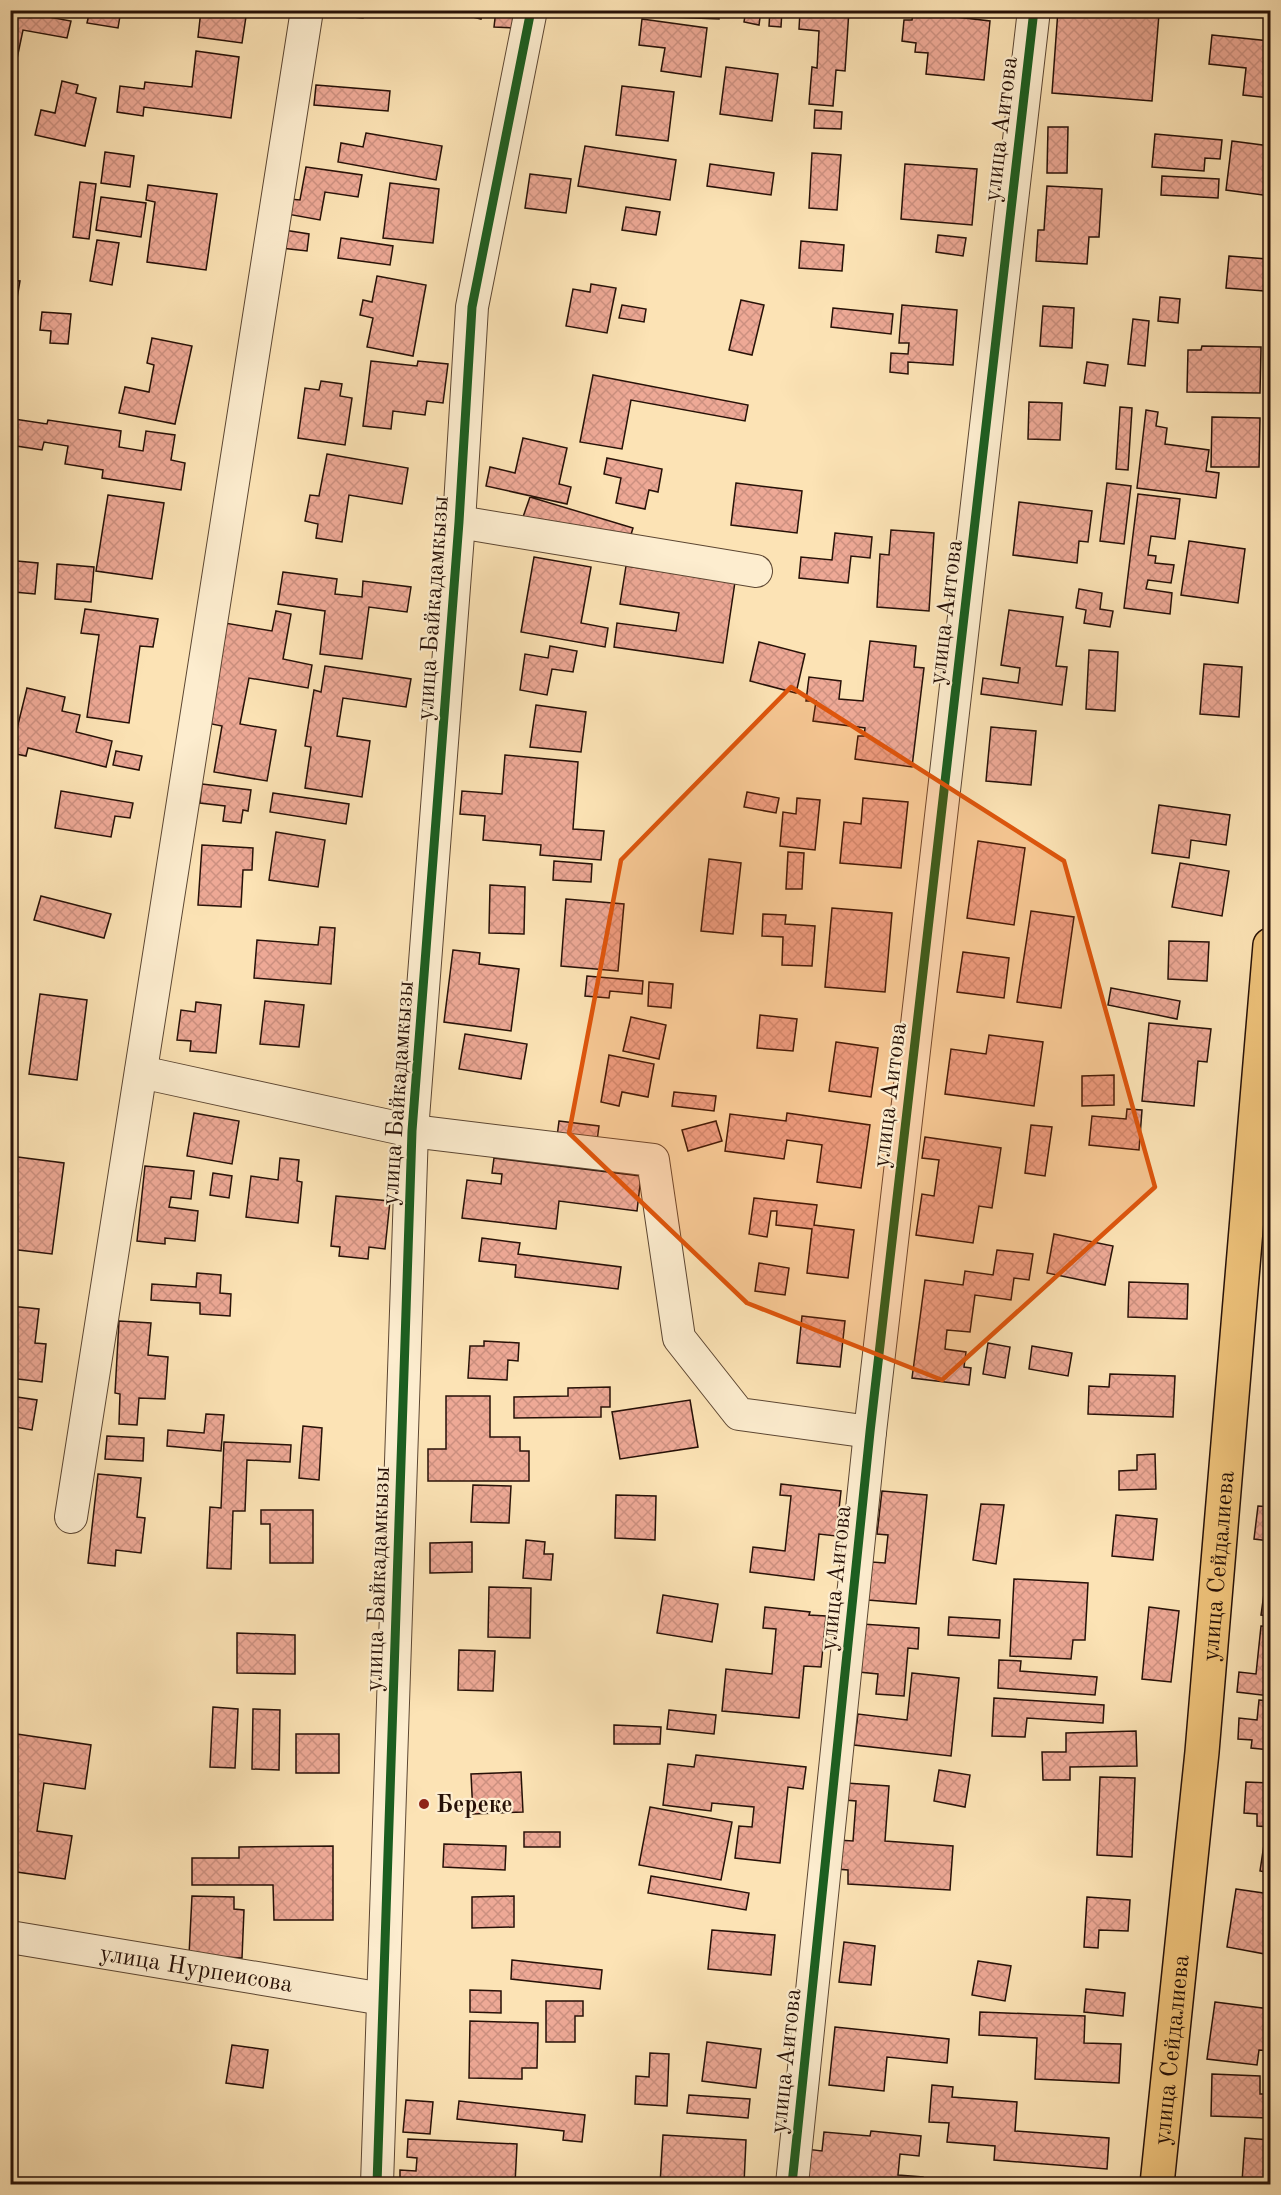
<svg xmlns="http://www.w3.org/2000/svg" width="1281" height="2195" font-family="'Old Standard TT',serif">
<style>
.building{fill:url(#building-cross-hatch);stroke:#271107;stroke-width:1.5}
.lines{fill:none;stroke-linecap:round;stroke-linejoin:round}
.street-casing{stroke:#5c4632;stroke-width:34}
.primary-casing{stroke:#271107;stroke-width:36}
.street{stroke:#fdedcf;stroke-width:32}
.primary{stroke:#eec27a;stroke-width:33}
.cycleway-casing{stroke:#fdedcf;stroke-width:13}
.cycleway{stroke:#1b5e20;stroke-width:9}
.marked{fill:#de550c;fill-opacity:0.2;stroke:#de550c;stroke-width:4.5;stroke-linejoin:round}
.poi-dot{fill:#8f2418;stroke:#fdedcf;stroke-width:2}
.labels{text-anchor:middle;stroke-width:4.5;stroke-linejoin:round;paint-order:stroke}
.street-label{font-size:24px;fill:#271107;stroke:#fdedcf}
.poi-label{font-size:24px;font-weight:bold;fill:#271107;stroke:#fdedcf;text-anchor:start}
</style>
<defs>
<pattern id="building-cross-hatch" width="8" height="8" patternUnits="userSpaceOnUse" patternTransform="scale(1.5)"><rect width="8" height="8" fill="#eea996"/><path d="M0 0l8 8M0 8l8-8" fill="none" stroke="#cc9080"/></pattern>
</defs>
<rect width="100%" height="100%" fill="#fce3b5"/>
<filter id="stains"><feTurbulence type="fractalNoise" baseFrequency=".00333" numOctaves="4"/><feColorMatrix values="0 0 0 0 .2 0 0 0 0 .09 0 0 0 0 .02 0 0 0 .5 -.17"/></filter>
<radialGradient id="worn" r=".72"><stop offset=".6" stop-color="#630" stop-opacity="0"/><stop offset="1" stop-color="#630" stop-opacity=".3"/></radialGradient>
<path class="building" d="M10,10L71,21L67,38L23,30L10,92Z
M90,10H121L118,28L87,23Z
M201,10H247L242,43L198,37Z
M343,10H364L363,18L342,16Z
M445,10H483L481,19Z
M496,10H515L513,28L494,27Z
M670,10H719V19L670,17Z
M746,10H761L759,25L744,22Z
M770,10H782L781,27L769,26Z
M819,10H849L845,71L836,70L833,106L809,104L812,67L817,68L819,31L799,29L800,12L819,13Z
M914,10L949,12L948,16L990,21L984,80L926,74L928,53L915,52L916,43L902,41L904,20H912Z
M1058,10H1118L1159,14L1152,101L1052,93Z
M642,19L707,28L701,77L661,71L665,48L639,45Z
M1212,35L1270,41V98L1243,95L1246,68L1209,64Z
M196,51L239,57L231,118L144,107L143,116L117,112L120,86L144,89L145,82L192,87Z
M726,67L778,74L772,121L720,114Z
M62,81L78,85L76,93L96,98L85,146L35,135L41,110L55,113Z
M316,85L390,91L388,111L314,105Z
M622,86L674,92L668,141L616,135Z
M815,110L842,112L841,129L814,128Z
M1048,127H1068L1067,173H1047Z
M366,133L442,146L436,180L338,162L341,143L363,147Z
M1155,134L1222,140L1220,159L1205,158L1204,171L1152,167Z
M1232,141L1270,146V196L1226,190Z
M585,146L676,160L670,200L578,186Z
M105,152L134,156L130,187L101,183Z
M812,153L841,155L837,210L809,208Z
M710,164L774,173L771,195L707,186Z
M905,164L977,169L972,225L901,219Z
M306,167L362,175L358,197L325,192L320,220L287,214L290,199L300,200Z
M530,174L571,179L566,213L525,208Z
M1162,176L1219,179L1218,198L1161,195Z
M80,182L96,184L89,239L73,237Z
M390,183L439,189L433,243L383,238Z
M148,185L217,194L206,270L147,262L155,202L146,200Z
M1047,186L1102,189L1099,237H1089L1087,264L1036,261L1038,230H1044Z
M101,197L146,203L141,237L96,230Z
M626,207L660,212L656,235L622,230Z
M284,230L309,234L307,251L281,248Z
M938,235L966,238L963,256L936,252Z
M341,238L393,246L390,265L338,258Z
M97,240L119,243L112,285L90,281Z
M801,241L844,245L842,271L799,268Z
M1229,256L1267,259L1264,291L1226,288Z
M377,276L426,285L413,356L367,347L373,318L360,315L363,300L372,302Z
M10,280L20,281L16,304L10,303Z
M591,284L616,288L607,333L566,326L573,289L590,292Z
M1160,297L1180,299L1178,323L1158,321Z
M741,300L764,305L752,355L729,350Z
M622,305L646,309L644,322L619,318Z
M902,305L957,310L953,365L908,362V374L890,372L891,353L908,354L909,343H899Z
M1043,306L1074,308L1072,348L1040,346Z
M833,308L893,314L891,334L831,327Z
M42,312L71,314L68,344L50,343L51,331L40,330Z
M1133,319L1149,321L1145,366L1128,364Z
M152,338L192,346L175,424L119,413L125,387L149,392L154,365L147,363Z
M1202,346L1261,347L1260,393L1187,392L1188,350H1201Z
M371,361L417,366L418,361L448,364L443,403L427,401L425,415L393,411L391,429L363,426Z
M1087,362L1108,365L1105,386L1084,383Z
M593,375L748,405L745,421L631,400L622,449L580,442Z
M321,381L342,384L340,396L352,398L345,445L298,438L305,388L319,390Z
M10,388L17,389L13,413H10Z
M1029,402L1062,403L1060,440L1028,439Z
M1120,407L1132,408L1128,470L1116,469Z
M1146,410L1158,412L1156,426L1167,428L1165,444L1209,450L1206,471L1219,473L1216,498L1137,488Z
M1212,417L1260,418L1259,467H1211Z
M14,419L47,424L48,420L121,431L119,447L143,451L146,431L175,435L171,460L185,463L181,490L102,478L103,470L65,464L68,446L44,442L42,450L10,445Z
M523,438L567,448L559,484L571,487L567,504L486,486L490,467L515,473Z
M327,454L408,468L402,504L349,495L342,542L316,538L318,524L305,521L310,495L319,496Z
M607,458L662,469L658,492L649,490L645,509L616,503L621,478L604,474Z
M736,483L802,491L797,533L731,525Z
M1107,483L1131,486L1124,544L1100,541Z
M1138,494L1180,499L1175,539L1151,536L1148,555L1156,556L1155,563L1174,565L1171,583L1148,580L1146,589L1172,593L1170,614L1124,608Z
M108,495L164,503L152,579L96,571Z
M530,497L633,528L627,548L523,517Z
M1019,502L1092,511L1088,542L1079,541L1077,563L1013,555Z
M891,530L934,533L929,611L877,607L880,554L889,555Z
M835,533L872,537L870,558L851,556L848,583L799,578L801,557L832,560Z
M1189,541L1245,549L1238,603L1181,595Z
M534,557L591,567L581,623L608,628L605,647L521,632Z
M17,561L38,563L35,594L14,592Z
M57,564L94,567L91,602L55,599Z
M626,566L735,582L723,663L614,647L617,623L676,631L679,613L620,604Z
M283,572L337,579L335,594L362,597L363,581L411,587L407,612L369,607L362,659L320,654L325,611L278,604Z
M1079,589L1102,593L1100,609L1113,611L1110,627L1084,623L1086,610L1076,608Z
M85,609L158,619L153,647L140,646L129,723L87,717L99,635L81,633Z
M1009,610L1063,617L1056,666L1067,667L1062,705L981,694L983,678L1018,683L1020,668L1001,665Z
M276,611L291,614L283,659L312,665L308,688L249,678L240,724L276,730L267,781L214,772L222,726L207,723L225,623L272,631Z
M870,641L916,646L914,667L924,668L912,767L855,759L858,736H864L865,728L813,721L816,701H806L809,677L841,681L839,699L863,701Z
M759,642L805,654L796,693L750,681Z
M550,646L577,651L573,672L552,669L547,695L520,690L525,654L548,658Z
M1089,650L1118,652L1115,711L1086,709Z
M1204,664L1242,667L1239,717L1200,714Z
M325,666L411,679L406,707L343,698L337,736L370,741L362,797L305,788L311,747L305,746L314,690L321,692Z
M27,688L65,697L62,711L80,715L76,732L112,741L106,767L28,748L26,756L11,753Z
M536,705L586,712L581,752L530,747Z
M991,727L1036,731L1031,785L986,781Z
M116,751L142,756L139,770L113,765Z
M505,755L578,762L573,829L604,831L601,860L540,855L541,845L483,840L485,816L460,814L462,791L502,794Z
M202,784L251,790L248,811L243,810L241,823L223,821L225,806L200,803Z
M61,791L133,803L130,818L115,816L111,837L55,828Z
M747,792L779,798L776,813L744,807Z
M273,793L349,804L346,824L270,812Z
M797,798L820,800L815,850L780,846L783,812L796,814Z
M863,798L908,802L901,868L840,863L844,822L861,824Z
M1159,805L1230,815L1226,845L1191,840L1189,858L1152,853Z
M276,832L325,840L318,887L269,880Z
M978,841L1025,848L1014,925L967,918Z
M202,845L253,848L252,870H243L241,907L198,905Z
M788,852L804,853L802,889H786Z
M709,859L741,863L733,934L701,931Z
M554,861L592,864L591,882L553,880Z
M1180,863L1229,871L1222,916L1172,907Z
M490,885L525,887L524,934L489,933Z
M41,896L111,914L104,938L34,920Z
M566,899L624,904L618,971L561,966Z
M832,908L892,913L885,992L825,987Z
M1031,911L1074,917L1061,1008L1017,1002Z
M763,914L786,915L785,924L815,926L812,966L782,965L783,937L762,936Z
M320,927L335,928L331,984L254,978L257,940L318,945Z
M1169,941L1209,942L1207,981L1168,979Z
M453,950L480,953L479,964L519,969L511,1031L444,1022Z
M963,952L1009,958L1004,998L957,992Z
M587,976L643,981L642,994L610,991L609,998L585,996Z
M649,982L673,984L671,1008L648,1006Z
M1111,988L1180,1001L1177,1019L1108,1005Z
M40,994L87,1000L77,1080L29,1074Z
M265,1001L304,1005L299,1047L260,1044Z
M196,1002L221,1005L216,1053L190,1051L191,1041L177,1040L181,1010L195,1012Z
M760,1015L797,1019L793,1051L757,1048Z
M631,1017L666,1025L659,1059L623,1051Z
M1149,1023L1211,1029L1207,1062L1198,1061L1194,1106L1142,1101Z
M465,1034L527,1044L521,1079L459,1069Z
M989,1035L1043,1042L1034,1106L945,1094L951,1049L986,1054Z
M836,1042L878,1048L871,1097L829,1091Z
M609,1055L654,1064L648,1097L622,1092L619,1106L601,1102Z
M1114,1075V1105L1082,1106V1076Z
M674,1092L716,1096L714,1111L672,1106Z
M1127,1109L1142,1110L1139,1150L1089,1145L1092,1116L1126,1119Z
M194,1113L239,1121L232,1164L187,1156Z
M787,1113L870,1125L861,1188L817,1182L822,1145L787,1140L784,1159L725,1151L730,1114L786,1121Z
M559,1121L599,1126L597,1141L557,1137Z
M716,1121L722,1141L688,1151L682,1130Z
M1031,1125L1052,1127L1045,1176L1025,1173Z
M925,1137L1001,1148L992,1208L979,1206L973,1243L916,1235L922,1194L934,1196L939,1160L922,1158Z
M10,1156L64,1163L52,1254L10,1249Z
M280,1158L299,1160L297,1181L302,1182L298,1223L246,1217L251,1176L278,1180Z
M494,1158L641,1176L637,1211L559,1201L556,1229L462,1218L467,1180L501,1184L502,1174L492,1173Z
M145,1166L194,1171L191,1199L171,1197L169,1207L198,1211L195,1241L165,1238V1244L137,1241Z
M213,1173L232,1176L229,1198L210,1195Z
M336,1196L390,1201L385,1249L369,1247L368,1259L339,1256L340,1247L331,1246Z
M754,1198L817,1205L814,1225L854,1230L848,1278L807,1273L812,1229L776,1225L777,1211H771L767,1237L749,1234Z
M1054,1234L1113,1246L1105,1285L1047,1273Z
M482,1238L520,1243L518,1254L621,1267L618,1289L515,1277L516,1265L479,1261Z
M997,1250L1033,1254L1029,1280L1014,1278L1011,1300L975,1295L970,1332L947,1330L945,1349L966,1352L964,1367L971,1368L969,1385L912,1378L925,1280L963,1285L965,1271L993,1275Z
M759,1263L789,1268L785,1295L755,1291Z
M197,1273L221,1275L220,1293L231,1294L230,1316L200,1314V1303L151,1300L152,1284L196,1287Z
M1129,1282L1188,1284L1187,1319L1128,1317Z
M10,1306L39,1309L35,1343L46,1344L42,1382L10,1378Z
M802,1316L845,1321L840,1367L797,1363Z
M119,1321L151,1323L148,1355L168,1357L165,1399L139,1398L137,1425L119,1424L120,1394L115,1393Z
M484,1341L519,1343L518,1361L508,1360L507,1380L468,1378L470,1346H484Z
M988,1343L1010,1347L1005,1378L983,1374Z
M1032,1346L1072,1353L1068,1376L1029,1369Z
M1110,1374L1175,1376L1173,1417L1088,1414L1089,1386L1109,1387Z
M610,1387V1407H601V1417L514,1418V1397L568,1396V1388Z
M10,1396L37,1400L32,1430L10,1426Z
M446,1396H490V1437H520V1451H529V1481H428V1449H446Z
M690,1400L698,1447L620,1459L612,1412Z
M206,1414L224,1415L221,1451L167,1446L168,1430L204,1433Z
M303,1426L322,1428L319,1480L299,1478Z
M107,1436L144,1438L143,1461L105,1459Z
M224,1442L291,1445L290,1462L247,1460L245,1511H233L231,1569L207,1568L210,1507L221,1508Z
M1155,1454L1156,1489L1119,1490V1471L1137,1470V1455Z
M98,1474L141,1478L137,1517L145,1518L141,1553L116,1550L115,1566L88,1563Z
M781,1484L841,1491L836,1536L819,1534L814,1580L750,1572L753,1547L785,1551L791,1496L780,1495Z
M473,1485L511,1486L509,1523L471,1522Z
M882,1491L927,1495L916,1604L868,1600L872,1562L885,1563L888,1535L877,1534Z
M616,1495L656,1496L655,1540L615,1538Z
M981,1504L1004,1505L996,1564L973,1560Z
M1258,1506L1270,1507V1541L1254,1539Z
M261,1510H313V1563H270V1524H261Z
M1116,1515L1157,1519L1153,1560L1112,1556Z
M526,1540L545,1542L544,1554H553L551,1580L523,1578Z
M472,1542V1572L430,1573V1543Z
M1268,1565L1270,1566V1616L1261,1615Z
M1014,1579L1088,1583L1085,1640H1073L1071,1659L1010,1656Z
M489,1587L531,1588L530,1638L488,1637Z
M663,1595L718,1604L712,1642L657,1633Z
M765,1607L810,1612L809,1615L826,1616L821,1667L804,1666L799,1718L722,1711L726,1669L772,1674L776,1629L763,1628Z
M1149,1607L1179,1611L1171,1682L1142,1679Z
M949,1617L1000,1620L999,1638L948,1635Z
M862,1624L919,1628L918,1649L908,1648L904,1696L876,1694L878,1674L859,1672Z
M1261,1626L1270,1627V1696L1237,1692L1239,1672L1256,1674Z
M237,1633L295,1635V1674L237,1673Z
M459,1650L495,1651L493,1691L458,1690Z
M999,1660L1021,1661L1020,1671L1097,1677L1095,1695L998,1688Z
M912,1673L959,1678L951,1756L854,1745L858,1714L907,1720Z
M994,1698L1104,1705L1103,1723L1027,1718L1025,1737L992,1736Z
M1259,1700L1270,1701V1750L1251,1748L1252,1740L1238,1739L1239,1718L1257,1720Z
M213,1707L238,1709L235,1768L210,1767Z
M253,1709L280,1710L279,1770L252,1769Z
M669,1710L716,1715L714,1734L667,1729Z
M614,1725L661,1727L660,1744H614Z
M1136,1731L1137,1766L1070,1767V1780H1043L1042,1752H1066V1733Z
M10,1733L91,1745L85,1789L44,1783L37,1831L72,1836L65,1879L10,1871Z
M296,1734H339V1773H296Z
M696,1755L806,1767L803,1789L788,1787L780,1863L735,1858L739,1826L752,1827L754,1807L712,1803L711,1811L663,1805L668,1764L694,1767Z
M939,1770L970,1775L965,1807L934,1801Z
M521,1772L523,1812L473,1814L471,1774Z
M1100,1777L1135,1778L1132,1857L1097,1855Z
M1246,1782L1270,1783V1827L1257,1826V1814L1244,1813Z
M846,1783L889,1786L885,1841L953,1846L950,1890L848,1884V1870L836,1869L838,1840L853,1841L856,1801L845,1800Z
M650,1807L732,1822L721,1880L639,1865Z
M524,1832H560V1847H524Z
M1265,1838L1270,1839V1873L1260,1871Z
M444,1844L506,1846L505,1870L443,1867Z
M333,1846V1920H274L273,1885H192V1858H239V1847Z
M651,1876L749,1893L746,1910L648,1893Z
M1236,1889L1270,1894V1935H1268L1265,1954L1227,1947Z
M192,1896L234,1897V1909L244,1910L242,1958L189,1955Z
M514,1896V1927L472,1928V1897Z
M1087,1897L1130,1900L1128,1931L1099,1930L1098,1948L1084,1947Z
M712,1930L775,1935L771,1975L708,1969Z
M844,1942L875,1946L871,1985L839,1982Z
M512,1960L602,1970L600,1989L511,1979Z
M978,1961L1011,1966L1005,2001L972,1995Z
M1086,1989L1125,1993L1123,2016L1084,2012Z
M470,1990L501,1991V2013L470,2012Z
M546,2001H583V2016H575V2042H546Z
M1215,2002L1270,2009V2051L1259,2050L1257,2065L1207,2059Z
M980,2012L1085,2016L1084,2043L1121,2044L1119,2083L1035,2079L1037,2038L979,2035Z
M470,2021L538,2023L537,2068H522V2079L469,2078Z
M835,2027L949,2039L947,2063L887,2057L884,2091L829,2085Z
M707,2042L761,2049L756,2088L702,2081Z
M232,2045L268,2050L263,2088L226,2083Z
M650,2053L669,2054L667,2106L635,2104L636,2076L649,2077Z
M1212,2074L1260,2076V2094H1268L1267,2118L1211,2116Z
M932,2085L953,2087L952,2097L1017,2102L1015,2131L1109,2138L1107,2169L994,2160L995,2146L947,2142L949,2123L929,2122Z
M689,2095L750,2099L748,2118L687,2113Z
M406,2100L433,2102L430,2134L403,2132Z
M459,2101L585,2115L582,2142L563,2140L564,2131L457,2119Z
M871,2131L921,2136L919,2156L900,2154L898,2175L923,2177V2184H803L806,2149L822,2151L824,2132L870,2136Z
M663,2135L746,2140L744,2184H660Z
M1245,2138L1270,2140V2184L1242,2182Z
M408,2139L517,2144L515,2184L465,2181V2184H400V2170L416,2171L417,2158L407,2157Z"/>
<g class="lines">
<defs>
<g id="street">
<path d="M459,522L756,571"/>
<path d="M141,1072L412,1131L653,1160L679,1338L739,1414L870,1432"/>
<path d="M71,1517L307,10"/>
<path id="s1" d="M10,1937L383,1999"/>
<path d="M377,2184L412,1131L459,522L472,307L531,10"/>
<path d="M792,2184L870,1432L1034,10"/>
</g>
<g id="primary">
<path id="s2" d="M1157,2184L1202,1752L1270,945"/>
</g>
</defs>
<use href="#street" class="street-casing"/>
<use href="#primary" class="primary-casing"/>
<use href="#street" class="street"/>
<use href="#primary" class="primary"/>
<defs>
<path id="cycleway" d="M377,2184L412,1131L459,522L472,307L531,10
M792,2184L870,1432L1034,10"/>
</defs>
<use href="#cycleway" class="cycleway-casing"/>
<use href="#cycleway" class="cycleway"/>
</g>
<path class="marked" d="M791,687L1064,861L1155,1187L942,1380L747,1303L569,1133L621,860Z"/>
<circle class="poi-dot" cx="424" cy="1804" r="6"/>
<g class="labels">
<g class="street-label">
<text transform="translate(1000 129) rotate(-83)" y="8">улица Аитова</text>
<text transform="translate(432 608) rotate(-86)" y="8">улица Байкадамкызы</text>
<text transform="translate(945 612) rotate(-83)" y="8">улица Аитова</text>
<text transform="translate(397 1093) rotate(-86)" y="8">улица Байкадамкызы</text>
<text transform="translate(889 1095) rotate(-83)" y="8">улица Аитова</text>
<text dy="8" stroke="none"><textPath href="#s2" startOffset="621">улица Сейдалиева</textPath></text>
<text transform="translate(835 1578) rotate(-84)" y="8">улица Аитова</text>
<text transform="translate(377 1579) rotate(-88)" y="8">улица Байкадамкызы</text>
<text dy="8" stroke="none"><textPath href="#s1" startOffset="189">улица Нурпеисова</textPath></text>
<text dy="8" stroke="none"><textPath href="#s2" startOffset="135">улица Сейдалиева</textPath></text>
<text transform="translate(785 2061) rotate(-84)" y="8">улица Аитова</text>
</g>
<g class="poi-label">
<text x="436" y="1812">Береке</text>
</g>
</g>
<rect width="1281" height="2195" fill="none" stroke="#fce3b5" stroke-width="36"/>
<rect x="12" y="12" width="1257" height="2171" fill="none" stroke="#271107" stroke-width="3"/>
<rect x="18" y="18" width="1245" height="2159" fill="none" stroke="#271107" stroke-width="1.5"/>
<rect width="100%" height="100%" filter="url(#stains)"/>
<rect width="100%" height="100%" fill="url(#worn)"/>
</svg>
